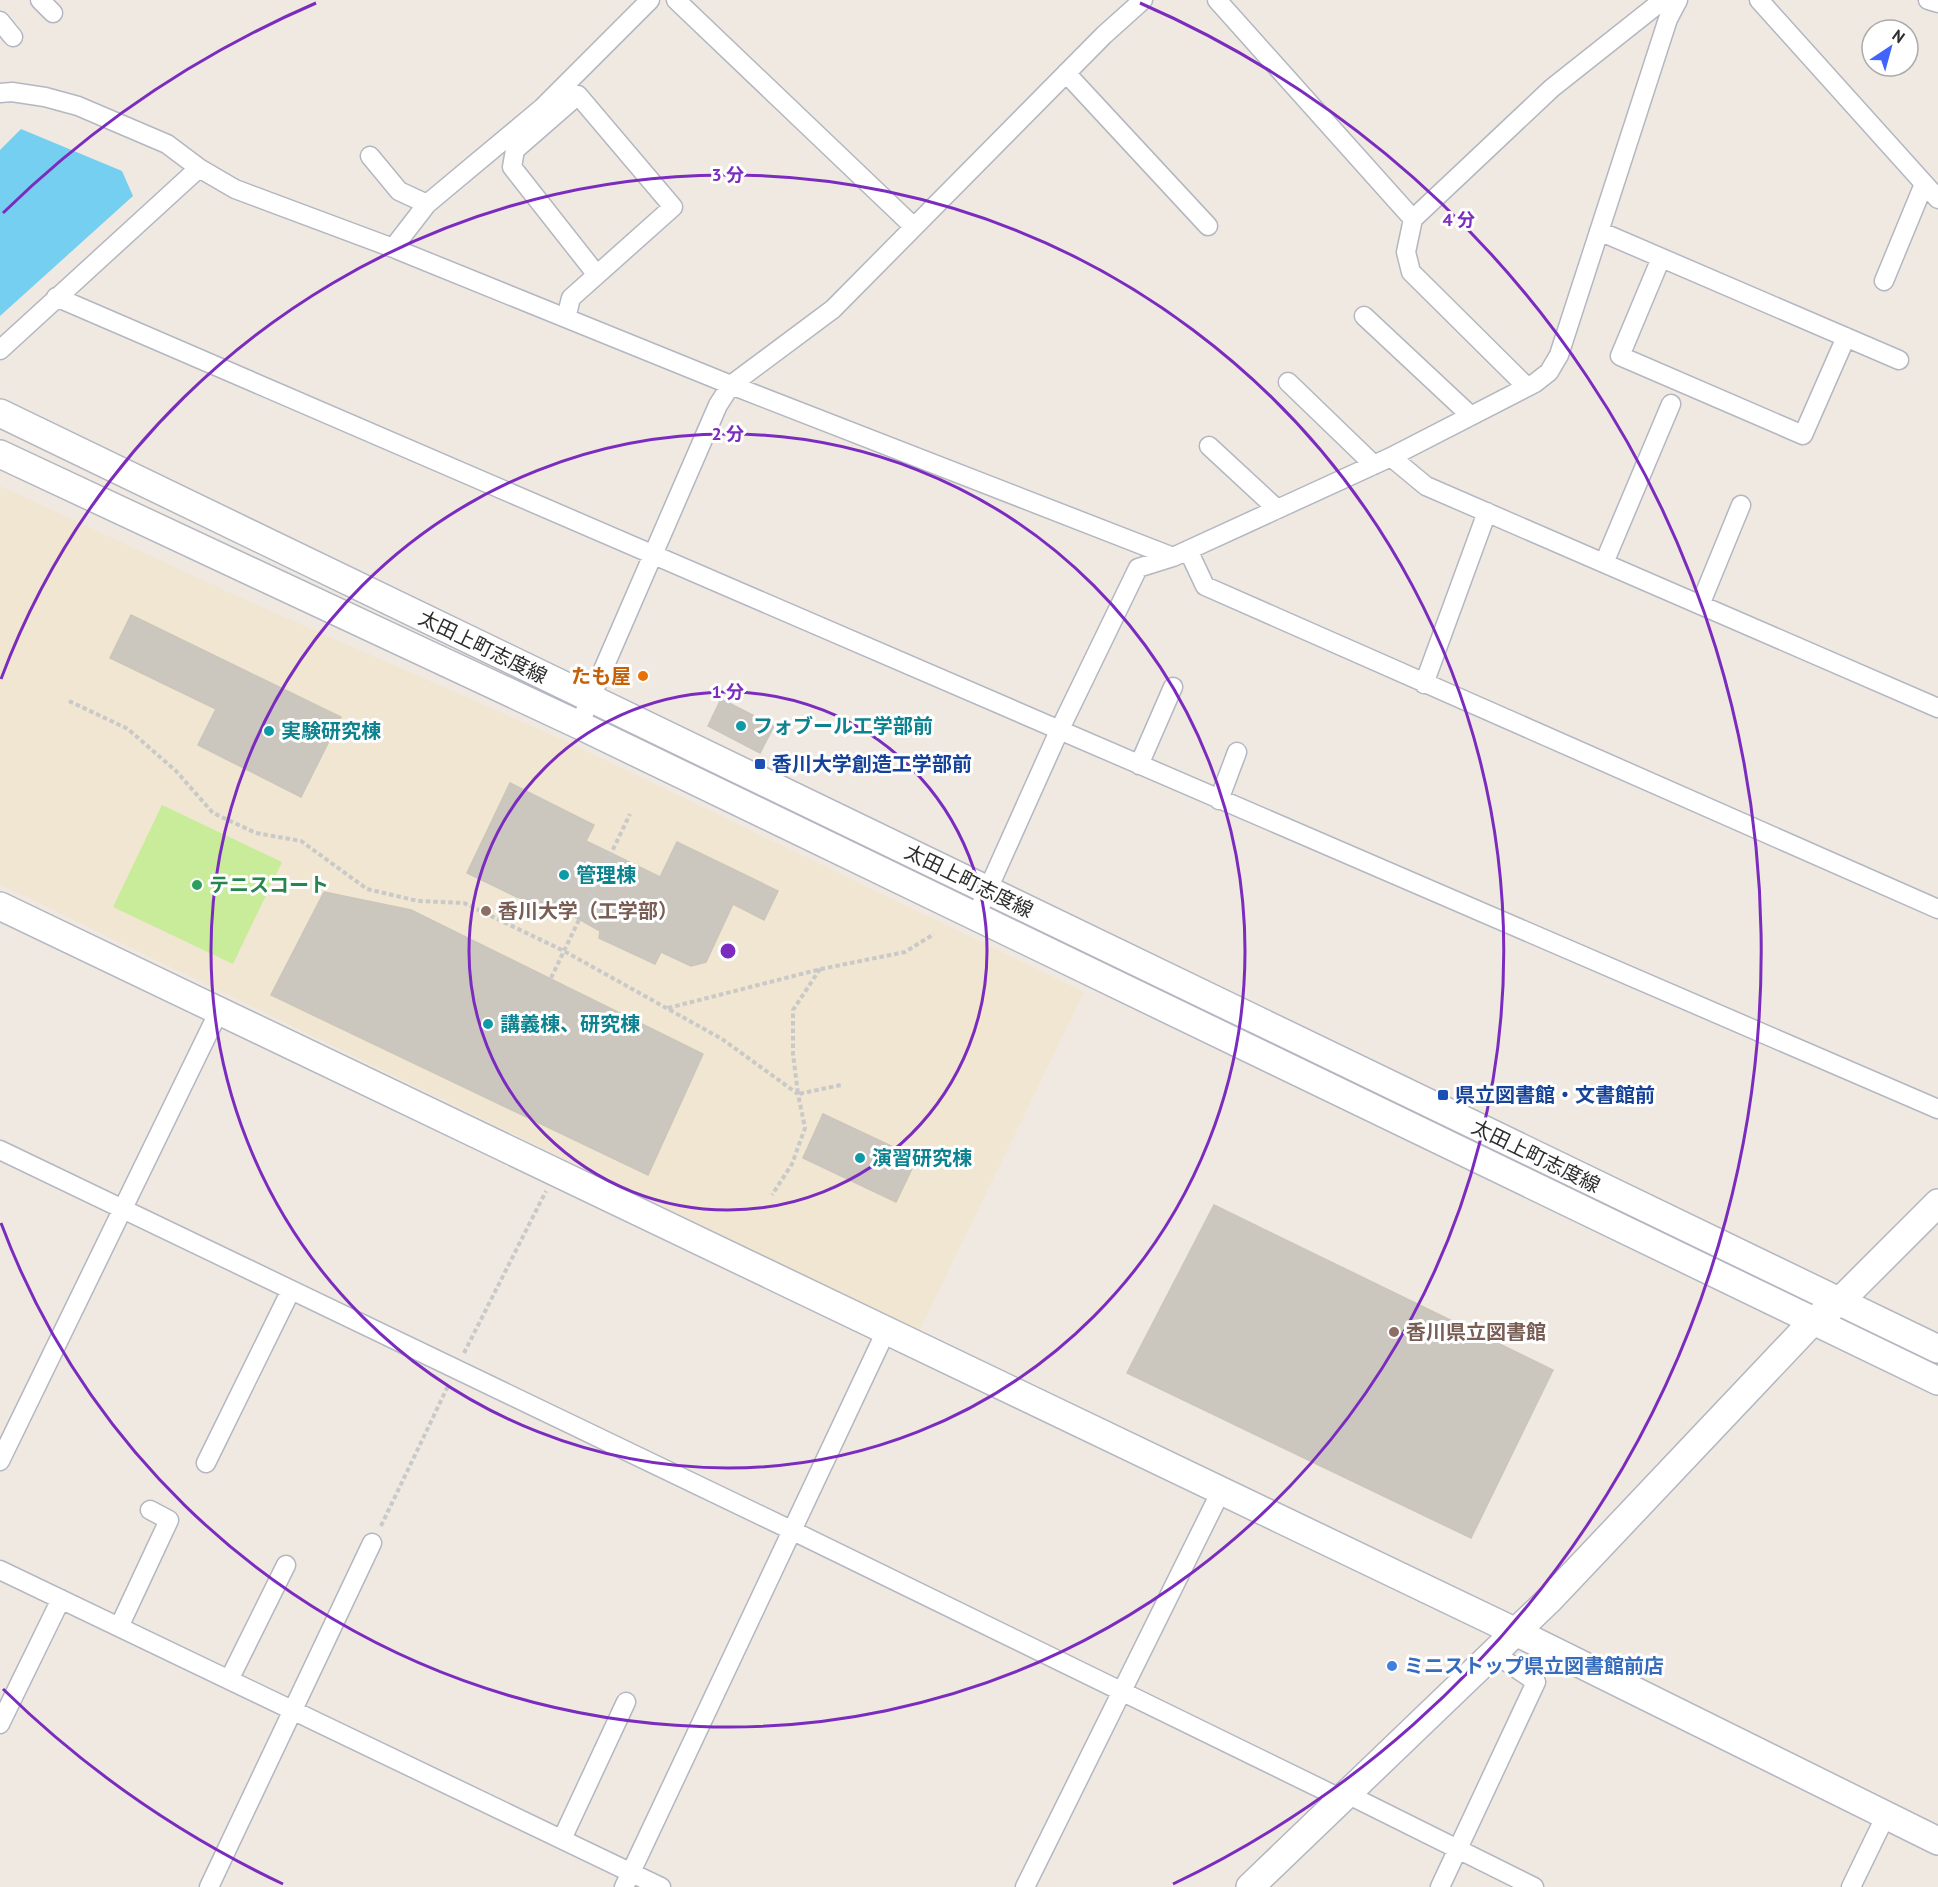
<svg xmlns="http://www.w3.org/2000/svg" width="1938" height="1887" font-family="'PT Sans','Noto Sans JP',sans-serif">
<style>
.education{fill:#f0e6d1}
.pitch{fill:#c9ec9a}
.water{fill:#75cff0}
.building{fill:#cbc7bf;stroke:#cbc5ba;stroke-width:1.5}
.lines{fill:none;stroke-linecap:round;stroke-linejoin:round}
.street-casing{stroke:#b4b7c1;stroke-width:21}
.secondary-casing{stroke:#b4b7c1;stroke-width:30}
.path{stroke:#c9c9c9;stroke-width:4;stroke-dasharray:4.5 3;stroke-linecap:butt}
.street{stroke:#fff;stroke-width:18}
.secondary{stroke:#fff;stroke-width:27}
.ring{fill:none;stroke:#7b2cbf;stroke-width:3}
.food-dot{fill:#e8710a;stroke:#fff;stroke-width:2}
.culture-dot{fill:#0f9aa8;stroke:#fff;stroke-width:2}
.transit-dot{fill:#1a4fb4;stroke:#fff;stroke-width:2}
.leisure-dot{fill:#2e9e5b;stroke:#fff;stroke-width:2}
.education-dot{fill:#8d6e63;stroke:#fff;stroke-width:2}
.shop-dot{fill:#3f7fe0;stroke:#fff;stroke-width:2}
.labels{text-anchor:middle;stroke-width:6;stroke-linejoin:round;paint-order:stroke}
.street-label{font-size:20px;fill:#2e2e2e;stroke:#fff}
.food-label{font-size:20px;font-weight:bold;fill:#c56008;stroke:#fff;text-anchor:end}
.culture-label{font-size:20px;font-weight:bold;fill:#0d838f;stroke:#fff;text-anchor:start}
.transit-label{font-size:20px;font-weight:bold;fill:#164399;stroke:#fff;text-anchor:start}
.leisure-label{font-size:20px;font-weight:bold;fill:#27864d;stroke:#fff;text-anchor:start}
.education-label{font-size:20px;font-weight:bold;fill:#785e54;stroke:#fff;text-anchor:start}
.shop-label{font-size:20px;font-weight:bold;fill:#366cbe;stroke:#fff;text-anchor:start}
.centre{fill:#7b2cbf;stroke:#fff;stroke-width:3}
.ring-label{font-size:18px;text-anchor:middle;font-weight:bold;fill:#7b2cbf;stroke:#fff;stroke-width:6;stroke-linejoin:round;paint-order:stroke}
</style>
<rect width="100%" height="100%" fill="#efe9e1"/>
<path class="education" d="M0,486L237,596L570,743L1084,992L919,1331L0,884Z"/>
<path class="pitch" d="M162,805L282,862L233,964L113,907Z"/>
<path class="water" d="M21,129L122,171L133,196L0,316V150Z"/>
<path class="building" d="M131,615L341,717L301,797L198,745L216,709L110,658Z
M721,699L774,726L760,753L708,726Z
M510,783L594,825L586,841L660,877L677,842L778,891L764,920L733,904L706,962L691,966L661,952L655,964L599,938L600,931L579,919L553,907L517,897L467,873Z
M324,892L411,910L703,1054L648,1175L271,995Z
M823,1114L917,1158L896,1202L803,1158Z
M1214,1205L1553,1370L1471,1538L1127,1373Z"/>
<g class="lines">
<defs>
<path id="street" d="M40,0L53,13
M676,0L914,227
M1217,0L1413,219L1552,88L1658,4H1676
M1759,0L1938,199
M1928,0L1938,3
M0,21L13,37
M1066,73L1208,226
M0,93L12,92L45,97L78,106L167,144L199,168L235,189L393,248L731,385L1173,557
M370,156L399,191L427,204
M1413,219L1406,252L1411,272L1527,387
M1599,231L1899,360
M393,248L427,204L542,108L650,0
M1661,258L1620,356L1803,435L1846,337
M1884,281L1924,184
M56,297L1938,1109
M1364,316L1471,416
M566,318L571,298L673,207L578,95L515,150L512,167L597,275
M0,350L199,168
M1288,382L1374,465
M1209,446L1277,509
M1391,457L1426,486L1938,708
M1188,550L1205,586L1938,909
M1604,563L1671,404
M1700,605L1741,505
M1424,684L1487,512
M579,725L718,405L731,385L833,309L1104,35L1143,0
M1139,765L1173,687
M1219,800L1237,752
M976,916L1059,731L1138,568L1173,557L1391,457L1535,383L1549,372L1559,355L1668,19L1678,0
M0,1150L791,1530L1342,1799
M0,1461L219,1011
M206,1463L291,1290
M0,1570L661,1887
M119,1627L169,1520L150,1510
M229,1680L286,1565
M0,1724L61,1599
M1347,1794L1534,1887
M562,1839L626,1702
M209,1887L372,1543
M624,1887L886,1331
M1025,1887L1221,1491
M1440,1887L1536,1682L1494,1653
M1851,1887L1886,1815"/>
<path id="secondary" d="M0,413L1938,1349
M0,454L579,725L1938,1381
M0,906L1516,1632L1938,1841
M1250,1887L1550,1599L1814,1320L1838,1303L1938,1203"/>
</defs>
<use href="#street" class="street-casing"/>
<use href="#secondary" class="secondary-casing"/>
<path class="path" d="M69,701L128,729L176,771L213,813L256,833L301,841L367,889L418,901L464,903L564,951L722,1039L798,1094L805,1128L792,1164L772,1195
M820,969L793,1010V1054L798,1094L841,1085
M551,978L630,814
M668,1008L821,969L905,952L934,934
M464,1353L546,1191
M381,1526L449,1384"/>
<use href="#street" class="street"/>
<use href="#secondary" class="secondary"/>
</g>
<g class="ring">
<circle cx="728" cy="951" r="259"/>
<circle cx="728" cy="951" r="517"/>
<path d="M1 679A776 776 0 1 1 1 1223"/>
<path d="M283 1884A1034 1034 0 0 1 3 1689M3 213A1034 1034 0 0 1 316 3M1140 3A1034 1034 0 0 1 1173 1884"/>
</g>
<circle class="food-dot" cx="643" cy="676" r="6"/>
<g class="culture-dot">
<circle cx="741" cy="726" r="6"/>
<circle cx="269" cy="731" r="6"/>
<circle cx="564" cy="875" r="6"/>
<circle cx="488" cy="1024" r="6"/>
<circle cx="860" cy="1158" r="6"/>
</g>
<g class="transit-dot">
<rect x="754" y="758" width="12" height="12" rx="3"/>
<rect x="1437" y="1089" width="12" height="12" rx="3"/>
</g>
<circle class="leisure-dot" cx="197" cy="885" r="6"/>
<g class="education-dot">
<circle cx="486" cy="911" r="6"/>
<circle cx="1394" cy="1332" r="6"/>
</g>
<circle class="shop-dot" cx="1392" cy="1666" r="6"/>
<g class="labels">
<g class="street-label">
<text transform="translate(483 647) rotate(26)" y="7">太田上町志度線</text>
<text transform="translate(969 881) rotate(26)" y="7">太田上町志度線</text>
<text transform="translate(1536 1156) rotate(26)" y="7">太田上町志度線</text>
</g>
<g class="food-label">
<text x="631" y="683">たも屋</text>
</g>
<g class="culture-label">
<text x="753" y="733">フォブール工学部前</text>
<text x="281" y="738">実験研究棟</text>
<text x="576" y="882">管理棟</text>
<text x="500" y="1031">講義棟、研究棟</text>
<text x="872" y="1165">演習研究棟</text>
</g>
<g class="transit-label">
<text x="772" y="771">香川大学創造工学部前</text>
<text x="1455" y="1102">県立図書館・文書館前</text>
</g>
<g class="leisure-label">
<text x="209" y="892">テニスコート</text>
</g>
<g class="education-label">
<text x="498" y="918">香川大学（工学部）</text>
<text x="1406" y="1339">香川県立図書館</text>
</g>
<g class="shop-label">
<text x="1404" y="1673">ミニストップ県立図書館前店</text>
</g>
</g>
<circle cx="728" cy="951" r="9" class="centre"/>
<g class="ring-label">
<text x="728" y="181">3 分</text>
<text x="1459" y="226">4 分</text>
<text x="728" y="440">2 分</text>
<text x="728" y="698">1 分</text>
</g>
<g transform="translate(1890 48) rotate(36)"><circle r="28" fill="#ffffff" stroke="#ababab" stroke-width="1.5"/>
<path d="M0-4.5L10 22L0 15L-10 22Z" fill="#4264fb"/>
<text y="-9" font-size="16" font-weight="bold" text-anchor="middle" fill="#2e2e2e">N</text>
</g>
</svg>
